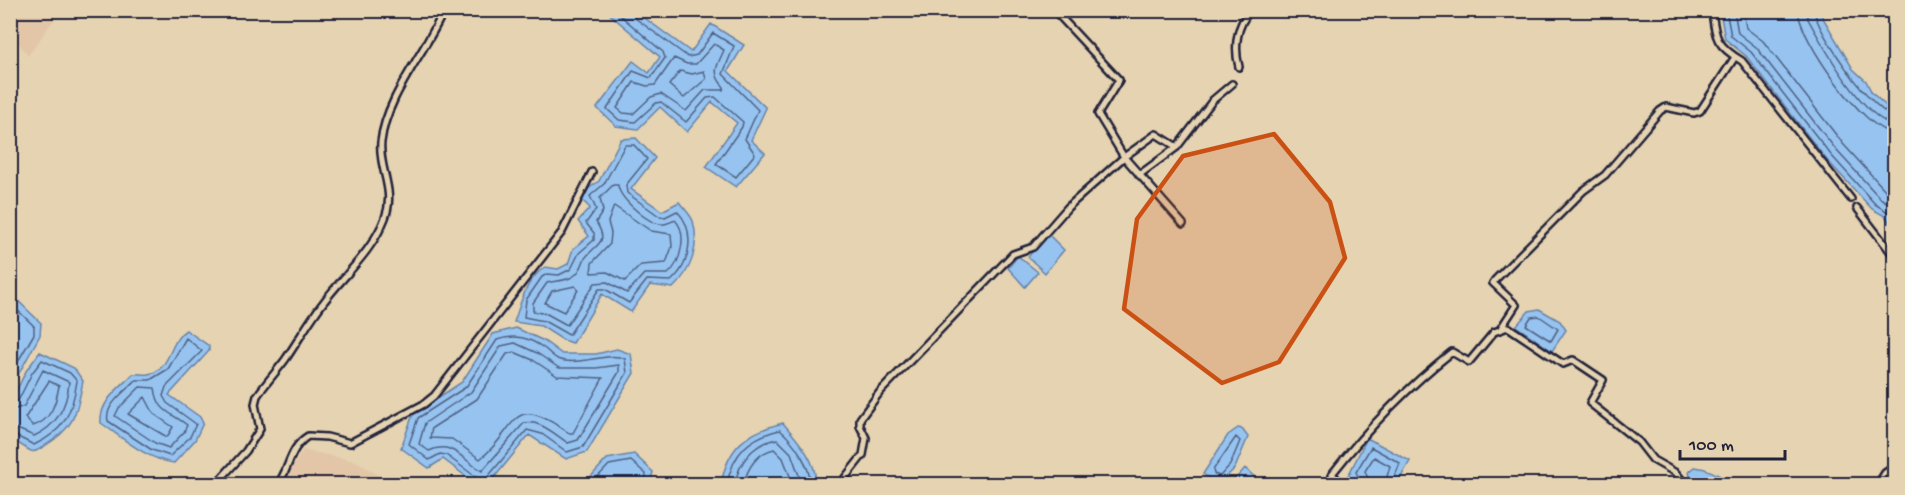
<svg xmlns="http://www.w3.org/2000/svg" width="1905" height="495" font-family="'Gochi Hand',sans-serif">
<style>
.built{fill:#e3c6a8}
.water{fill:#96c3f0;stroke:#6883a8;stroke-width:1.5}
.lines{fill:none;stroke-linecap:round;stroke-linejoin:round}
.shore{stroke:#506283;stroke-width:1.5}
.minor-casing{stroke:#22223b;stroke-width:10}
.minor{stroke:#e5d3b1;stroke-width:5}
.marked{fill:#ca5113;fill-opacity:0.2;stroke:#ca5113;stroke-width:4.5;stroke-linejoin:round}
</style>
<rect width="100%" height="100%" fill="#e5d3b1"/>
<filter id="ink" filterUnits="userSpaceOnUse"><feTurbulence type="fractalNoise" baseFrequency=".0167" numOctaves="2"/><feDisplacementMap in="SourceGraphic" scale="12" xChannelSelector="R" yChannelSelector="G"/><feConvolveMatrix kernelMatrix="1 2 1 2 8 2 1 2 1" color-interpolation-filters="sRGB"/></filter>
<g filter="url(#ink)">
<path class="built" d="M10,11L11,10L60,11L28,56L11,32Z
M303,450L356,461L392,484H282Z"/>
<path class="water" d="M606,11H635L691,52L711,24L744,45L728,71L766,108L751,140L765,153L736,187L706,167L737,123L712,102L687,132L660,107L638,129L616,126L597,108L633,61L649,73L660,57Z
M1720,11H1819L1853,69L1866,81L1872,93L1894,113V228L1885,216L1872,209L1826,159L1746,56L1725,39Z
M636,138L655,158L631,189L662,211L679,202C683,207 691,215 693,221C700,247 691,271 673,288L650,285L631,312L602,294L573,343L563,340L541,326L514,322C522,300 525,281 545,267L558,269L568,264L573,249L589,236L578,221L590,208L582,200L585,191L599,181L621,139Z
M1047,233L1064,250L1045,273L1028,257Z
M1018,256L1038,272L1025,287L1008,268Z
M11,294L41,323L40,335L11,388Z
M1539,309L1560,321L1566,330L1552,351L1516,326L1529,311Z
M516,328L544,341L562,354H596L617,349L631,354L634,373L587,452L566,459L529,435L489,484H476L443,459L429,468L401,448L413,414L462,382L493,334Z
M186,330L209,346V351L169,395L200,417L203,423L195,440L174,463C146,459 124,439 101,423C99,402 119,388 133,374C139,373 143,375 148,374C171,371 169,340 186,330Z
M40,352L74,368L83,381C76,415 75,428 43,447C39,449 36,453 31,451C24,448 17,442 11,438V402L26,371Z
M783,423C796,438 819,463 815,484H721C728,446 747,432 783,423Z
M1238,428L1242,429L1248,437L1235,468L1221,482H1215L1203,474L1228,435Z
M1367,438L1410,461L1397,484H1359L1348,476Z
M634,454L653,472L650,484H584L607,459Z
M1695,467C1707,468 1717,474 1727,480L1726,484H1692L1689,472Z
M1245,468L1262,484H1231Z"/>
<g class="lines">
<path class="shore" d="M614,10L663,52L665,58L651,78L633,71L607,109L619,120L635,122L656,103L661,102L686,122L707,98L715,97L743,122L742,127L716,164L736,177L755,154L745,139L758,110L723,74L734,46L713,33L697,55L688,57L635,18L632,10
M1726,10L1731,36L1751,52L1831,155L1875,204L1894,216
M1734,10L1738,33L1756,47L1837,151L1880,198L1894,207
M1743,10L1746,28L1763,41L1844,145L1886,191L1894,196
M1798,10C1799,39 1865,132 1894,133
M1807,10L1808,19C1822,44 1865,122 1894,124
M1814,10C1816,31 1874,114 1894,116
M714,44L724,50C718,65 710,72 724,87L723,90H705L686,111L661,94L651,97L633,114L623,113L617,108L634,82L647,86L655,85L674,58L687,64H696Z
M680,71L692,74L704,71L706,79L684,98L669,85Z
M625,145H634L647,159L626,185L627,193L659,216L665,217L677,211C696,230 691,264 671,281L647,280L629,303L605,289H599L569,335L544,321L524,317L526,300L542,277L547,274L559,275L571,269L579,253L594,240V233L586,223L596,209L590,196L604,184Z
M613,185H618C619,198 647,223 661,224C666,225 670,222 675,220C688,233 681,263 668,274H644L627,293L607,282L595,283L567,325L547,314L533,311V303L547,283C558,280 573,282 580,269C583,265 583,260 586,257C598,242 609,243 596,222L603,211L600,198Z
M614,206L651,231L671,234L672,247L666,263L641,265L625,281L607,272L591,273L592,263L610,244L611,233L608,222Z
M575,286L578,290L564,312L545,303L552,291Z
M10,303L34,326V334L10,375
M1539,316L1558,329L1551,341L1526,325L1531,317Z
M186,338L202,351L166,387L163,396L167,403L196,424L190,437L170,456L152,450L108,421C104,405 126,391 136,380H150L168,369Z
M515,343L537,353L559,368H596L619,365V372L578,440L568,443C555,435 541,420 524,423L482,471C462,460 453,440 429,451L419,444L425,423L471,392L501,346Z
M514,352L533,360L557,376L603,378L573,433H569C508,390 520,428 480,459L452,439L430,438L432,428L477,399L507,354Z
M49,381L59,386C56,403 51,421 33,426L25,418Z
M140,387L155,388C158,412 169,411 187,425L184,432L169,448L155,443L115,416L119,408Z
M145,397L154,414L173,427L167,437L128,414Z
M10,404L18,401L32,373L42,360L70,373L77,381C72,414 64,431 34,445L10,433
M10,411L24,406L43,370L69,382C67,407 57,426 34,436L10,426
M1236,437L1240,441L1230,465L1220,476L1214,474L1213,470Z
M479,484L476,477L446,455L440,454L429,460L409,444L418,418L466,387L497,340C515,334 529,337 545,349C549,352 555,359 560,360C580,366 609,351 625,359L627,373L583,447L567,452L542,434L527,430L486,479L485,484
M591,484L609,465L631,461L646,474L645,484
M727,484C733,453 749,437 780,430C794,441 811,467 810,484
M735,484C739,461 753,444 777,439L791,453L802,484
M744,484C747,468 757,453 774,449L783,458L793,484
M1362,484L1356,472L1371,447L1400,463L1392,484
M1370,484L1365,471L1374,457L1390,466L1385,484"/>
<defs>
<path id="minor" d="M1054,10L1119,80L1098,114L1124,157L1183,224
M1712,10C1715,39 1717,46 1742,61L1851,199
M1239,67C1234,48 1236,25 1251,10
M1139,175L1177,147
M1857,208L1894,256
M1501,328L1516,305L1493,283L1495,280L1583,191L1605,175L1660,111L1666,107L1694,113L1700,111L1735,57
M216,484L246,451L260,429L255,404L257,396C266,383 276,372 285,360C298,341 309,321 323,303C344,275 372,252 385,218C396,189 378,169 381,142C386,96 426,52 444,10
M278,484C290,468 289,448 308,436L327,437L350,443L424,404L434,396L562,232L592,172
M840,484L863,455L866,438L860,426V419L880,392L1013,254L1033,247L1068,207L1124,157L1156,134L1177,147L1213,100L1232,84
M1342,484L1332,474C1369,427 1405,389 1452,352L1469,362L1494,332L1508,327L1563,364L1573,360L1603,380L1590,403L1639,442L1653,460L1676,473L1685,484
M1878,484L1885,473L1894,467"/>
</defs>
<use href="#minor" class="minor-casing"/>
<use href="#minor" class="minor"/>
</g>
</g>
<path class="marked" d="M1274,134L1330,202L1345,258L1279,362L1222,383L1124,309L1137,219L1183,156Z"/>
<rect width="1905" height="495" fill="none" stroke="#e5d3b1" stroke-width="36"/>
<rect x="18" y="18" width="1869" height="459" fill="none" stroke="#22223b" stroke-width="2" filter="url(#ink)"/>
<path d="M1680 450v9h105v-9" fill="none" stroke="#22223b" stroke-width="3"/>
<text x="1689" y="450" font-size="18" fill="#22223b" stroke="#e5d3b1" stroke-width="4.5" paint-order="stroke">100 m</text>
</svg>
